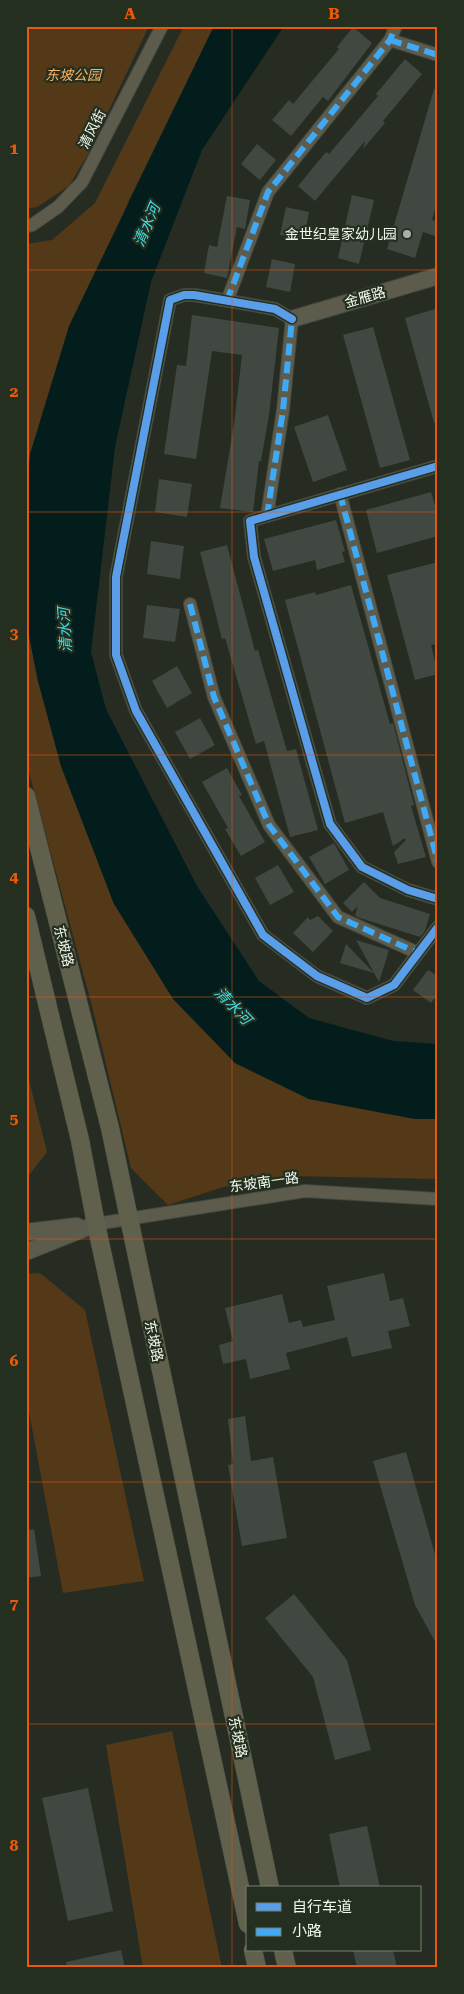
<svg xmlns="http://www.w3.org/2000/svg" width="464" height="1994" font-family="'Roboto Serif','Noto Sans SC',serif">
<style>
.green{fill:#543918}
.water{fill:#031d1d}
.building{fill:#404841}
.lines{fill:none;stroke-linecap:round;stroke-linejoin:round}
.minor-casing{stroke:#42483f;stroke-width:14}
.tertiary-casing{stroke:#42483f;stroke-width:18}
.secondary-casing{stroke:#42483f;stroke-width:19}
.minor{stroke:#5c5b4c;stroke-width:12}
.tertiary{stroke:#5c5b4c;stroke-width:16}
.secondary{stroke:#61604d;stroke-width:18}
.quiet{stroke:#3fa9f5;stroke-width:6;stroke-dasharray:12 6;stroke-linecap:butt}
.cycleway-casing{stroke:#252f1f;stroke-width:11}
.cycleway{stroke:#5a9eea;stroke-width:8}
.grid{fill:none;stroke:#e8590c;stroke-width:1;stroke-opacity:0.55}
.poi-dot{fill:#a9b0a5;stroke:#252f1f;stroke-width:2}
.labels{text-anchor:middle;stroke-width:4.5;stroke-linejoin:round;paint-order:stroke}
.park-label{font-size:14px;font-style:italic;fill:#fab265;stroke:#252f1f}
.street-label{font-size:14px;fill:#f0f7ec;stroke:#252f1f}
.poi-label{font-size:14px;fill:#f0f7ec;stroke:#252f1f;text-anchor:end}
.water-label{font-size:15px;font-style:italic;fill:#41dde6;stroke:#252f1f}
.neatline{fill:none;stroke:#e8590c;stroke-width:2}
.grid-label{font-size:16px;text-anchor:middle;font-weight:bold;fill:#e8590c}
</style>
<rect width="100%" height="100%" fill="#262c22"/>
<path class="green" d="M26,26H149L88,154L69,186L37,207L26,209Z
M184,26H214L129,200L30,454L26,512V244L52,240L95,203Z
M26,621L38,681L61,766L114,904L235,1063L309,1099L415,1119H438V1179L290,1176L223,1187L168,1205L131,1168L92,1006L26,761Z
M26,1068L47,1152L26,1179Z
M40,1273L85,1310L144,1581L63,1593L26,1396V1274Z
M172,1731L222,1968H143L106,1745Z"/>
<path class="water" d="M214,26H284L202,150L151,282L115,447L91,652L106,709L197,886L259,981L309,1018L393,1041L438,1044V1119H415L309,1099L235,1063L173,999L114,904L61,766L38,681L26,621V512L30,454L69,326Z"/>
<path class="building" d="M353,27L372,43L328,101L323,97L291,136L272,120L289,100L293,104L339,49L337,47Z
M405,59L422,74L383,121L385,123L363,149L365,141L315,201L298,186L326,152L329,154L378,96L376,94Z
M434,89L438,90V199L432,220L438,222V237L423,232L415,258L387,249Z
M257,144L276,160L260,180L241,164Z
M352,195L374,200L359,264L338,258Z
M227,196L250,200L245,229L237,227L227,278L204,273L209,245L217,247Z
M286,207L309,212L304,239L280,235Z
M272,259L295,264L290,292L266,287Z
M435,309L438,320V423H434L405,318Z
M192,315L279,328L269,415L261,461H259L253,512L220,508L234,424L242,355L212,351L196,459L164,454L177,365L186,366Z
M373,327L410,460L380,468L343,335Z
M328,415L347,470L313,482L294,427Z
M159,479L192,484L187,517L155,512Z
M431,492L438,515V536L377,553L366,510Z
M336,520L345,551L342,552L345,562L317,570L315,560L273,571L264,539Z
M151,541L184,546L180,579L147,574Z
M227,545L255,651L258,650L287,751L296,749L318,830L290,837L264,741L256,744L225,638L222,639L200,552Z
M438,562V644L431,645L438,674L415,680L387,575Z
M351,585L390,724L393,723L414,805L411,806L426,857L398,864L394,852L406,840L405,838L393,846L383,812L345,823L285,600L315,592L316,595Z
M147,605L180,609L175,642L143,638Z
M177,666L192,693L167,708L152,681Z
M200,718L215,745L190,759L175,732Z
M227,768L242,795L239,796L265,842L241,856L225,829L228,828L202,782Z
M334,843L349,870L325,884L309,857Z
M278,865L294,892L270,905L255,878Z
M364,882L380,898L430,914L425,931L420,937L357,917L355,915L358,906L352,912L343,903Z
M318,916L333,931L313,952L293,933L308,917L310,920Z
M356,940L389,950L379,982L374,973L340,963L346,944L374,973Z
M428,970L438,976V994L431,1003L413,990Z
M384,1273L390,1301L403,1298L410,1326L388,1331L392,1348L352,1357L347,1337L286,1353L290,1369L250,1379L246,1359L223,1364L219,1345L233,1341L225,1308L282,1294L289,1323L301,1320L303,1327L335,1320L327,1286Z
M245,1416L251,1461L273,1457L287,1538L242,1546L228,1465L233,1464L228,1419Z
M406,1452L438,1565V1647L415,1605L373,1461Z
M34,1529L41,1576L26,1578V1530Z
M294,1594L347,1660L371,1750L335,1760L313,1677L265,1618Z
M88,1788L113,1911L68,1921L42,1798Z
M367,1826L380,1888H340L329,1834Z
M121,1950L125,1968H67L66,1962Z
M353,1950H393L397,1968H357Z"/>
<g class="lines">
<defs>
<path id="minor" d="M390,40L438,55
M26,226L32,225L58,207L82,182L162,26
M227,301L268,192L390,40L396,26
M438,466L250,521L254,557L330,824L362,867L408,890L438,899
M340,494L438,862
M267,516L283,410L292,319L275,309L194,295H184L170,300L116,577V655L136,711L263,935L317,976L367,998L394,985L438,927
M190,604L214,697L269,825L338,917L418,953
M96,1224L305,1191L438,1199"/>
<path id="tertiary" d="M292,319L438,276
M26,1232L77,1226
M26,1252L96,1224"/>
<path id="secondary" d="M26,796L110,1128L270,1888
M26,916L80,1140L96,1224L248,1924
M253,1950L257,1968
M283,1950L287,1968"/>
</defs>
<use href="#minor" class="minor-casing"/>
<use href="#tertiary" class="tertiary-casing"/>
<use href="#secondary" class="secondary-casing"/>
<use href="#minor" class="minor"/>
<use href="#tertiary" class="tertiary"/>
<use href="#secondary" class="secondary"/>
<path class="quiet" d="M390,40L438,55
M227,301L268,192L390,40L396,26
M340,494L438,862
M267,516L283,410L292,319L289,317
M190,604L214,697L269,825L338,917L418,953"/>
<defs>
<path id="cycleway" d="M292,319L275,309L194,295H184L170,300L116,577V655L136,711L263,935L317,976L367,998L394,985L438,927
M438,466L250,521L254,557L330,824L362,867L408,890L438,899"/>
</defs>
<use href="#cycleway" class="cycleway-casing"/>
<use href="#cycleway" class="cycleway"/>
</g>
<path class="grid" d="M232,26V1968M26,270H438M26,512H438M26,755H438M26,997H438M26,1239H438M26,1482H438M26,1724H438"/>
<circle class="poi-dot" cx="407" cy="234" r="5"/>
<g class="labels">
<g class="park-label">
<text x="73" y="80">东坡公园</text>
</g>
<g class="street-label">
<text transform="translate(92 129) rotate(-63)" y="5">清风街</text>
<text transform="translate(365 297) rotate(-16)" y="5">金雁路</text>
<text transform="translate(64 946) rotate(76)" y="5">东坡路</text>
<text transform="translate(264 1182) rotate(-8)" y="5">东坡南一路</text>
<text transform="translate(154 1341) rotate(78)" y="5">东坡路</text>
<text transform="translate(238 1737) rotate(78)" y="5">东坡路</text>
</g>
<g class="poi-label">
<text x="397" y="239">金世纪皇家幼儿园</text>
</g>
<g class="water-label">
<text transform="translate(147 225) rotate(-67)" y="5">清水河</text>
<text transform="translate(65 630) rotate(-93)" y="5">清水河</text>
<text transform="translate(233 1006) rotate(46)" y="5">清水河</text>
</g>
</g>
<rect width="464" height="1994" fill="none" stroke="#252f1f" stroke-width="55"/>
<rect x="246" y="1886" width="175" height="65" fill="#252f1f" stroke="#767f71"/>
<rect x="256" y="1903" width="25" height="8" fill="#5a9eea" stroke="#767f71"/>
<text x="292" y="1912" font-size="15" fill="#f0f7ec">自行车道</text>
<rect x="256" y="1928" width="25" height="8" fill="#3fa9f5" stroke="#767f71"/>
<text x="292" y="1936" font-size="15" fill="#f0f7ec">小路</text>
<rect x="28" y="28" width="408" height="1938" class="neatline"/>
<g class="grid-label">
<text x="130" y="19">A</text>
<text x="334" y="19">B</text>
<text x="14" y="154">1</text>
<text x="14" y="397">2</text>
<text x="14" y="639">3</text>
<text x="14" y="882">4</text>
<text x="14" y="1124">5</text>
<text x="14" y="1366">6</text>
<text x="14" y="1609">7</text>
<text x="14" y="1851">8</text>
</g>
</svg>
